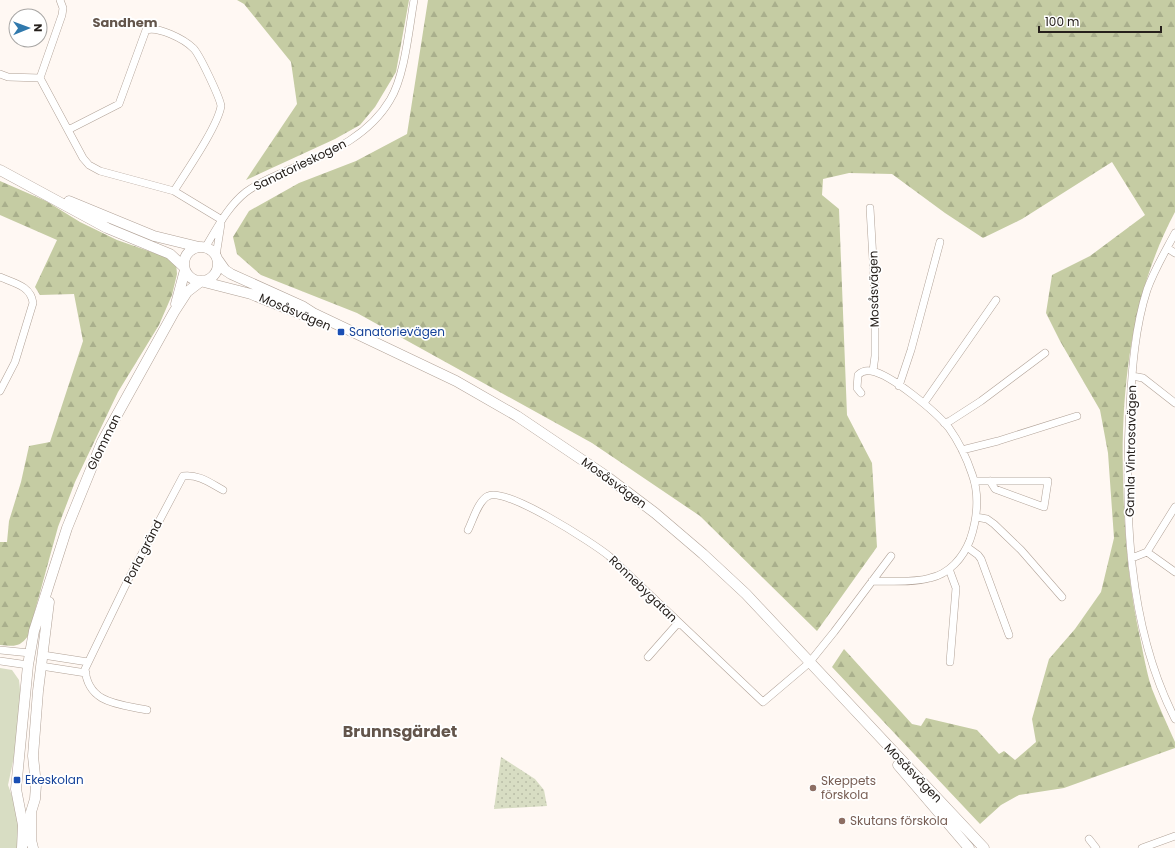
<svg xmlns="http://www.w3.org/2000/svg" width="1175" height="848" font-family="Poppins,sans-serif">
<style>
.grass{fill:#d8ddc3}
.forest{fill:url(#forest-firs)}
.park{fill:url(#park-dots)}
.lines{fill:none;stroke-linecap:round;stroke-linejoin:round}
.street-casing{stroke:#b1a297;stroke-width:8}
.secondary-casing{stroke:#b1a297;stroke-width:11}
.street{stroke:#fff;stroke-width:7}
.secondary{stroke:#fff;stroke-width:10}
.transit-dot{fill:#1a4fb4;stroke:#fff;stroke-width:1.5}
.education-dot{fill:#8d6e63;stroke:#fff;stroke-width:1.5}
.labels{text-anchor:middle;stroke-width:3.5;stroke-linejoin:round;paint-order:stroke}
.street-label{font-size:12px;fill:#26201c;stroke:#fff}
.transit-label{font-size:12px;fill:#164399;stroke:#fff;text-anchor:start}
.education-label{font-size:12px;fill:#785e54;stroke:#fff;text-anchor:start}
.neighbourhood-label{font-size:13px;font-weight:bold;fill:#63554b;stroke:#fff}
.district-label{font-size:16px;font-weight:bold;fill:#63554b;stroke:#fff}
</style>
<defs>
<pattern id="forest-firs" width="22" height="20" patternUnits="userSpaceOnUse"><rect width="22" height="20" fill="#c5cca3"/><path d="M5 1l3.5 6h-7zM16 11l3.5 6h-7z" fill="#a9af8c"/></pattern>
<pattern id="park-dots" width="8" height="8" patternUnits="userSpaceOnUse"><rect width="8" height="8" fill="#d8ddc3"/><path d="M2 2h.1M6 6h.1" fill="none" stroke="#b9bda7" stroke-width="1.8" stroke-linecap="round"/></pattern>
</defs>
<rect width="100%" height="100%" fill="#fff8f3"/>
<path class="grass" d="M0,668L12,670L19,680L21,699L14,757L8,785L20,818L19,848H0Z"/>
<path class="forest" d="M237,0H409L396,72L375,107L360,125L335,139L246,180L297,104L291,62L244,4Z
M428,0H1175V212C1127,302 1119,406 1124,507C1126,549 1130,591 1139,633C1143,651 1146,671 1152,689C1159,707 1167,724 1175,742V748L1064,788L1019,795L1001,805L980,824L832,667L844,649L912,724L921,726L926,718L977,730L999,754L1004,751L1015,760L1036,742L1032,719L1049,659L1075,629L1101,592L1114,538L1108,453L1100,410L1060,341L1046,313L1052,275L1090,256L1145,215L1112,162L1022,219L983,238L945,213L892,174L849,173L823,179L822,195L839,209L847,415L872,463L877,547L817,631L700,516L592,443L357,313L261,275L237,254L233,237L249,211L299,183L356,161L407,134Z
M0,181L46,201L80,222L117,240L163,256L176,263L177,274L172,295L159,325L118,392L75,482L58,527L28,636C19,648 14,646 0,645V542H7L9,521L21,482L29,446L50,442L83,341L74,294L40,295L35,287L57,240L0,215Z"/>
<path class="park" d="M501,757L535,779L544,790L547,806L494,809Z"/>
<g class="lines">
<defs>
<path id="street" d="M60,0L63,8L62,15L40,78L83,158L89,165L100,171L174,191L222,220
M0,74L8,77L40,78
M68,130L119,104L146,30C158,26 184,39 193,48C199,53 220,98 221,106C218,126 186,172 174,191
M870,208L875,294V356L873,371
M1175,233C1165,252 1154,270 1147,290C1135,327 1132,369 1130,407C1124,510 1127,625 1175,719
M205,248C217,228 228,206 246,192C262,180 280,174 298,166C333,152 370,134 390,100C405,76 409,28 414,0
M1167,248L1175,253
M216,256L221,224
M0,277C14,283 31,286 33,303L15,362L0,391
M1132,376L1143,378L1175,403
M899,386L911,350L940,242
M861,393L857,388L858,375C861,372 866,370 871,371C891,374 936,412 949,428C959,442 967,459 972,474C980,495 977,520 970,540C963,558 949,574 930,578C912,583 890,581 872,581
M924,403L996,300
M944,423L950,421L981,401L1045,353
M962,450L998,441L1077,416
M974,481H1048L1044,507L995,489L990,481
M976,517L987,519L994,524L1021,550L1062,597
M468,530C473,520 478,501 488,496C505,486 593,543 609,556L763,702L809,663L834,632L891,556
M967,547L978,555L981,559L1009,635
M1147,552L1175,572
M1132,558L1147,552L1175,507
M949,569L956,588L950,662
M0,650L30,653
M43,655L88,662
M648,657L678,623
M0,661L28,665
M41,666L86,673
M147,710C119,704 88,704 85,669L129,578L183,476C199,474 210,483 223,490
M1089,839L1096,848
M1142,848L1175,836"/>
<path id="secondary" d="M0,170L107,228L170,254L184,267
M69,201L154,236L199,247
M184 264a17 17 0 1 1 34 0a17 17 0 1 1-34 0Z
M218,260L225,270L231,274L302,306L313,313L456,381L517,416L606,476L655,513L703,554L746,594L984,848
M204,282L251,294L313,319
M176,304L185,270
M898,765L969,848
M22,848L23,825L16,789L28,665L34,631L67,528L102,442L123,404L174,312L187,292L200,282
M33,848L31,840V812L35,799L36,785L33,756L38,691L49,602"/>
</defs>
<use href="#street" class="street-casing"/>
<use href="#secondary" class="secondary-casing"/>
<use href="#street" class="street"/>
<use href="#secondary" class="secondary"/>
</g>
<g class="transit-dot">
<rect x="337" y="328" width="8" height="8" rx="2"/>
<rect x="13" y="776" width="8" height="8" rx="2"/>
</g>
<g class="education-dot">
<circle cx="813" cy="788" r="4"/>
<circle cx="842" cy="821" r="4"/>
</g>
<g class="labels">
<g class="street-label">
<text transform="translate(300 165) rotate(-26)" y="4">Sanatorieskogen</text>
<text transform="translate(874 289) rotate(-91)" y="4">Mosåsvägen</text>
<text transform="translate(295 312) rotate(23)" y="4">Mosåsvägen</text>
<text transform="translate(104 442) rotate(-64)" y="4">Glomman</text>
<text transform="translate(1131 451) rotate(-89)" y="4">Gamla Vintrosavägen</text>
<text transform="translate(614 483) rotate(36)" y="4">Mosåsvägen</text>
<text transform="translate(143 552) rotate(-63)" y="4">Porla gränd</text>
<text transform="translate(643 589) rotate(44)" y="4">Ronnebygatan</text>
<text transform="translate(913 773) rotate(46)" y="4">Mosåsvägen</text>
</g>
<g class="transit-label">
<text x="349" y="336">Sanatorievägen</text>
<text x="25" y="784">Ekeskolan</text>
</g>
<g class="education-label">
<text x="821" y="785">Skeppets<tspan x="821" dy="14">förskola</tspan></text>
<text x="850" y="825">Skutans förskola</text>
</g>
<g class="neighbourhood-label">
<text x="125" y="27">Sandhem</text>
</g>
<g class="district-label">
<text x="400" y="737">Brunnsgärdet</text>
</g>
</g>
<g transform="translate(28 28) rotate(89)"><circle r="19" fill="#ffffff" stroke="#a8a6a4"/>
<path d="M0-3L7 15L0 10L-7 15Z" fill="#3079ad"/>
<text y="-6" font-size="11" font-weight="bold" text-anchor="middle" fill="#26201c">N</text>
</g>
<path d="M1039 26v6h122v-6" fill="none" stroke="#26201c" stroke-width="2"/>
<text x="1045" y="26" font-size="12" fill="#26201c" stroke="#ffffff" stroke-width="3" paint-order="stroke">100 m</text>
</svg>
